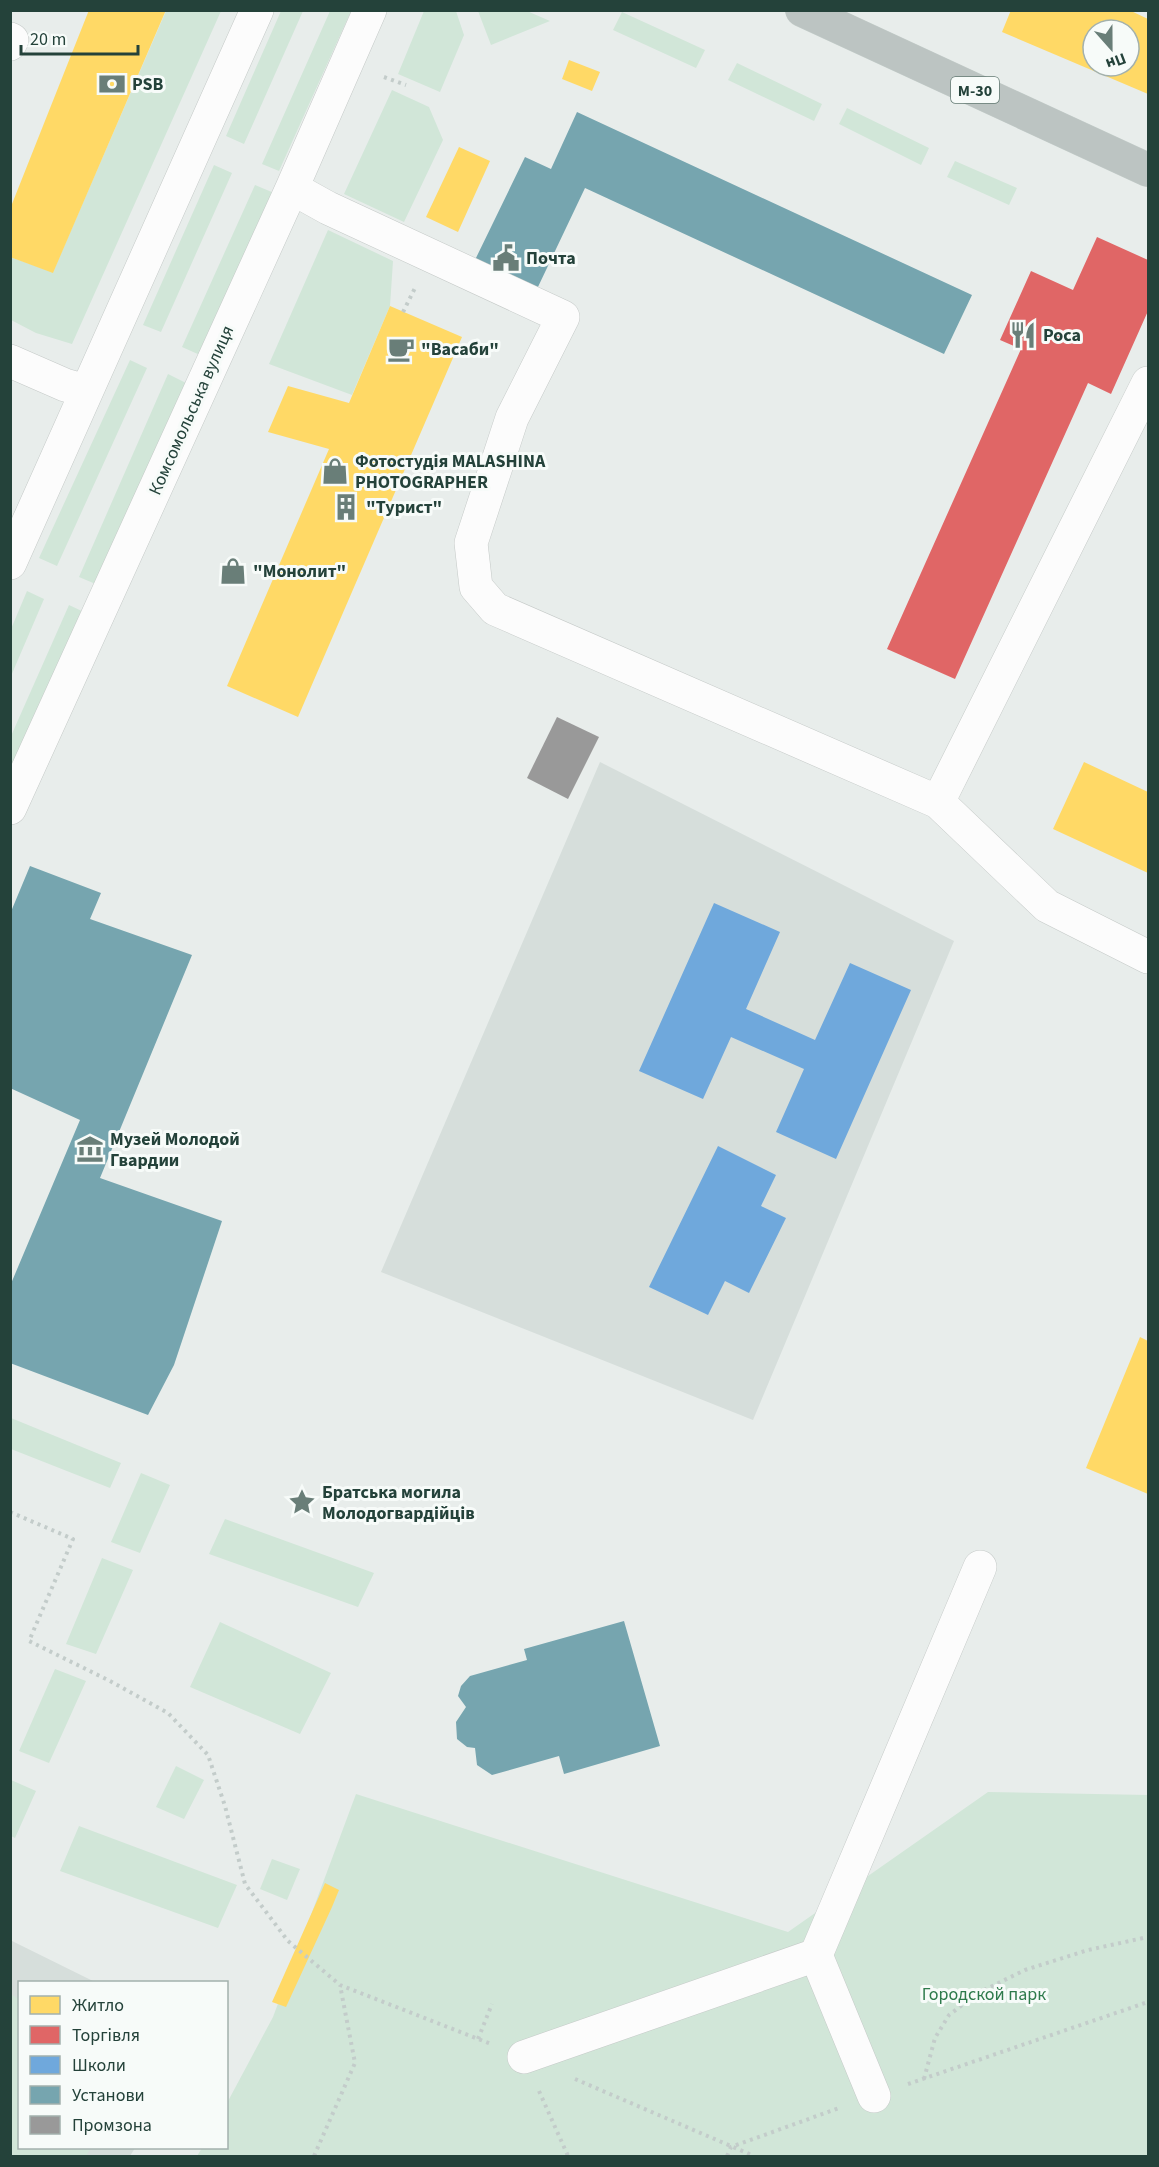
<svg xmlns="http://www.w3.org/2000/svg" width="1159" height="2167" font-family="'Source Sans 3',sans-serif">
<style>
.built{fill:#d6dedb}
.green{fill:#d1e6d8}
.homes{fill:#ffd966;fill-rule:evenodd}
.shops{fill:#e06666}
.schools{fill:#6fa8dc}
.public{fill:#76a5af}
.industry{fill:#999}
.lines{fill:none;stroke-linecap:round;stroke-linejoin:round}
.minor-casing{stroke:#c5cac8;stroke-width:34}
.highway-casing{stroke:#c3ccc9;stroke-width:34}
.path{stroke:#c3ccca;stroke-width:4;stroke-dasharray:3 4.5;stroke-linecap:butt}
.minor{stroke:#fcfcfc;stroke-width:33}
.highway{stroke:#bcc4c2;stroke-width:33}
.labels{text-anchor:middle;stroke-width:6;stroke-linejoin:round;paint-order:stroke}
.shield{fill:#f7fbf9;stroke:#637a73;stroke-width:1.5}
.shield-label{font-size:16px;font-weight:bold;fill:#24423a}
.poi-label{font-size:18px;font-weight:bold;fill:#24423a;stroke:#f7fbf9;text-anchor:start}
.street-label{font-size:18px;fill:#24423a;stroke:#f7fbf9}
.park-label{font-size:18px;fill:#2d7a4b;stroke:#f7fbf9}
</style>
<rect width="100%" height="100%" fill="#e8edeb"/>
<path class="built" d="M600,762L954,941L753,1420L381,1272Z
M10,1940L95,1982H20V2148H135L130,2156H11Z"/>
<path class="green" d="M166,11H221L72,344L36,333L11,320L10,257L53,272Z
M281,11H303L244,144L226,136Z
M330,11H351L279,171L262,164Z
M424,11H456L464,35L440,92L398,74Z
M478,11H527L550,21L491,45Z
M622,12L705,50L696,68L613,30Z
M737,63L822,104L814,121L728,80Z
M392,90L429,107L443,140L404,222L344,194Z
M847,108L929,148L921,165L839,124Z
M955,161L1017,188L1009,205L947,177Z
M214,165L232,173L161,332L143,325Z
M255,185L274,193L200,355L182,347Z
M328,230L393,261L390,306L352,395L269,364Z
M130,360L147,368L57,566L39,558Z
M168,374L186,383L98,585L79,577Z
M27,591L44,599L11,676V629Z
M69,605L86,613L11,777V736Z
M11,1418L121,1463L110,1488L11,1449Z
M141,1473L170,1485L140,1553L111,1542Z
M225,1519L374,1573L358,1607L209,1554Z
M102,1558L133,1570L96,1654L66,1644Z
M220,1622L331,1673L300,1734L190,1687Z
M55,1669L86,1681L49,1763L19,1751Z
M176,1766L204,1780L184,1819L156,1807Z
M11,1780L36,1791L15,1838L11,1836Z
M988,1792L1148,1795V2156H197L202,2148H226L227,2103L273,2017L356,1794L788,1932Z
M79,1826L237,1885L218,1928L60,1871Z
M272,1859L300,1869L287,1900L260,1889Z
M12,1995L19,1999L20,2148H91L86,2156H11Z"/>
<path class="homes" d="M89,10H166L53,273L10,257V209Z
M1011,10H1129L1148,19V94L1002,32ZM1093,30H1129V66H1093Z
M569,60L600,72L592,91L562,79Z
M459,147L490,161L458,232L426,217Z
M390,306L462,337L298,717L227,686L329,449L268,432L288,386L349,403Z
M1084,762L1148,792V873L1053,829Z
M1140,1337L1148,1341V1494L1086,1468Z
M325,1883L339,1890L332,1907L286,2007L272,2002Z"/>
<path class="shops" d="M1097,237L1148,260V311L1111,394L1088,383L955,679L887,649L1021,349L1000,340L1031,271L1073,290Z"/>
<path class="schools" d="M714,903L780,932L746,1009L815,1040L850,963L911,990L836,1159L776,1132L804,1069L731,1037L703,1099L639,1071Z
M718,1146L776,1175L761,1206L786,1218L749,1293L725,1281L708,1315L649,1287Z"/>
<path class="public" d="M577,112L972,295L944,354L585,188L537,289L506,272L475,260L525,157L551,169Z
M30,866L101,893L90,919L192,955L100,1178L222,1221L174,1365L148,1415L10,1363V1286L80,1120L10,1088V914Z
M624,1621L660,1746L564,1774L559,1756L492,1775L477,1765L475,1748L467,1747L457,1739L456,1722L466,1707L458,1696L461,1686L470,1676L527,1660L524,1649Z"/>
<path class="industry" d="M557,717L599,737L568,799L527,778Z"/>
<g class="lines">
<defs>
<path id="minor" d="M10,39L12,40L10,44
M292,188L328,208L563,317L512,418L471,543L476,587L495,609L938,802L1047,906L1148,957
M10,361L65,385L86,391
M10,563L257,10
M938,802L1148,383
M10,808L292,188L370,10
M816,1955L980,1567
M524,2057L816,1955L874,2096"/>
<path id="highway" d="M802,10L1148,170"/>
</defs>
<use href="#minor" class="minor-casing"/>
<use href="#highway" class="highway-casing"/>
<path class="path" d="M384,77L406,85
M403,312L415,288
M10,1512L73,1539L29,1641L110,1681L168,1713L208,1755L225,1806L245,1884L288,1941L340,1985L491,2044
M478,2039L492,2004
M575,2079L754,2156
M924,2079L935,2038L949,2015L978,1993L1025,1970L1088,1950L1148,1937
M908,2084L1148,2002
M539,2091L568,2156
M314,2156L355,2063L340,1985
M727,2156L731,2147L839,2108"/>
<use href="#minor" class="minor"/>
<use href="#highway" class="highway"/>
</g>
<defs>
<symbol id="bank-bare" viewBox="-9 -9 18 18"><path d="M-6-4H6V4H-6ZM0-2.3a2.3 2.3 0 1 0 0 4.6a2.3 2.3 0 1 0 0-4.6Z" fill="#697e78" stroke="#f7fbf9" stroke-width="2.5" paint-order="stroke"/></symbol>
<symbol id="civic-bare" viewBox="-9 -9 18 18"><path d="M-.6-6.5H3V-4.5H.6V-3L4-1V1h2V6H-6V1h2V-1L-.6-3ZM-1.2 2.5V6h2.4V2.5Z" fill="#697e78" stroke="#f7fbf9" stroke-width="2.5" paint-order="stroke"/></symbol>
<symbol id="restaurant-bare" viewBox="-9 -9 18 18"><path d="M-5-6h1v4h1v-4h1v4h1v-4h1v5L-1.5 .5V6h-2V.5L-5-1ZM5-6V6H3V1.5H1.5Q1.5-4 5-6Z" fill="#697e78" stroke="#f7fbf9" stroke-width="2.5" paint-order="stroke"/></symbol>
<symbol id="cafe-bare" viewBox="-9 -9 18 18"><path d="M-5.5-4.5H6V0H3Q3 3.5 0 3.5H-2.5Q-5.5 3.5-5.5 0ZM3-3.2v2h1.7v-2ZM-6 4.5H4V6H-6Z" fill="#697e78" stroke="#f7fbf9" stroke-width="2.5" paint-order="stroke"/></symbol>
<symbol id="shop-bare" viewBox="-9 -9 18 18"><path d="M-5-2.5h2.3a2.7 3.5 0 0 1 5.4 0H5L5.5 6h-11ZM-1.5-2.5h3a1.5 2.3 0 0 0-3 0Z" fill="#697e78" stroke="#f7fbf9" stroke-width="2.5" paint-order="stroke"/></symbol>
<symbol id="building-bare" viewBox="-9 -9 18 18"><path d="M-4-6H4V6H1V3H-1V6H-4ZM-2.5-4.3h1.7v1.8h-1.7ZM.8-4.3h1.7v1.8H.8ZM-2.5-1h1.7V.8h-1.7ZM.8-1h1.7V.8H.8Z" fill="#697e78" stroke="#f7fbf9" stroke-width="2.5" paint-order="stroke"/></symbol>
<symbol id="museum-bare" viewBox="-9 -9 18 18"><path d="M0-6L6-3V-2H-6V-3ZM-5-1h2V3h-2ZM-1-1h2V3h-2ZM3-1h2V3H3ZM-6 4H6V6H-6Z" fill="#697e78" stroke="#f7fbf9" stroke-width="2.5" paint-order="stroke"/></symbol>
<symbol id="sight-bare" viewBox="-9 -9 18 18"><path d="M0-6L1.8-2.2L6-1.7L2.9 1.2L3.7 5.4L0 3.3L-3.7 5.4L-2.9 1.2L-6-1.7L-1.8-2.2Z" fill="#697e78" stroke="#f7fbf9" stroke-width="2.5" paint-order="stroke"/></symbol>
</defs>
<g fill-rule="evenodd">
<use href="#bank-bare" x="93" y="65" width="38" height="38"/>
<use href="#civic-bare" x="487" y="239" width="38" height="38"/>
<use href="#restaurant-bare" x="1004" y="316" width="38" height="38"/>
<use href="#cafe-bare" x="382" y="330" width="38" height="38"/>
<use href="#shop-bare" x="316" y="452" width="38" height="38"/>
<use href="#building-bare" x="327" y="488" width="38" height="38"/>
<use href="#shop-bare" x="214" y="552" width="38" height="38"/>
<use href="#museum-bare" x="71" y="1130" width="38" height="38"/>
<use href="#sight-bare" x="283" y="1483" width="38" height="38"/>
</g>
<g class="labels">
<rect class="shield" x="951" y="77" width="48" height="26" rx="4.5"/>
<g class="shield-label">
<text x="975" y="96">М-30</text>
</g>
<g class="poi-label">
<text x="132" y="90">PSB</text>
<text x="526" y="264">Почта</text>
<text x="1043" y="341">Роса</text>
<text x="421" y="355">"Васаби"</text>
<text x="355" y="467">Фотостудія MALASHINA<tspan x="355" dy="21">PHOTOGRAPHER</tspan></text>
<text x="366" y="513">"Турист"</text>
<text x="253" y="577">"Монолит"</text>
<text x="110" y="1145">Музей Молодой<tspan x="110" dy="21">Гвардии</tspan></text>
<text x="322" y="1498">Братська могила<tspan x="322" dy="21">Молодогвардійців</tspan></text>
</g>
<g class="street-label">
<text transform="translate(191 410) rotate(-66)" y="6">Комсомольська вулиця</text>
</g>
<g class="park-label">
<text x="984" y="2000">Городской парк</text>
</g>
</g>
<rect width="1159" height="2167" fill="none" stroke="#24423a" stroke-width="24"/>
<rect x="18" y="1981" width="210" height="168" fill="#f7fbf9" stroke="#a3b1ad" stroke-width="1.5"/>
<rect x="30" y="1996" width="30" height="18" fill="#ffd966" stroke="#a3b1ad" stroke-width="1.5"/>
<text x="72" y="2011" font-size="18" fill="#24423a">Житло</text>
<rect x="30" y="2026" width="30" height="18" fill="#e06666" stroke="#a3b1ad" stroke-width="1.5"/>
<text x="72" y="2041" font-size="18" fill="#24423a">Торгівля</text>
<rect x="30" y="2056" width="30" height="18" fill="#6fa8dc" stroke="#a3b1ad" stroke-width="1.5"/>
<text x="72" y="2071" font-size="18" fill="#24423a">Школи</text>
<rect x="30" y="2086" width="30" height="18" fill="#76a5af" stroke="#a3b1ad" stroke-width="1.5"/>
<text x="72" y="2101" font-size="18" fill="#24423a">Установи</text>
<rect x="30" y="2116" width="30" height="18" fill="#999999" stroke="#a3b1ad" stroke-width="1.5"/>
<text x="72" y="2131" font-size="18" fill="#24423a">Промзона</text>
<g transform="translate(1111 48) rotate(159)"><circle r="28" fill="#f7fbf9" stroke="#a3b1ad" stroke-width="1.5"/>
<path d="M0-4.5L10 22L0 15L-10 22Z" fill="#697e78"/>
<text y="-9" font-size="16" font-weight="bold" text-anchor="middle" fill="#24423a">Пн</text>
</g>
<path d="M21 45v9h117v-9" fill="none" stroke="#24423a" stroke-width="3"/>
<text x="30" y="45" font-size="18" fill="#24423a" stroke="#f7fbf9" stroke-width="4.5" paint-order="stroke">20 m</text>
</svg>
